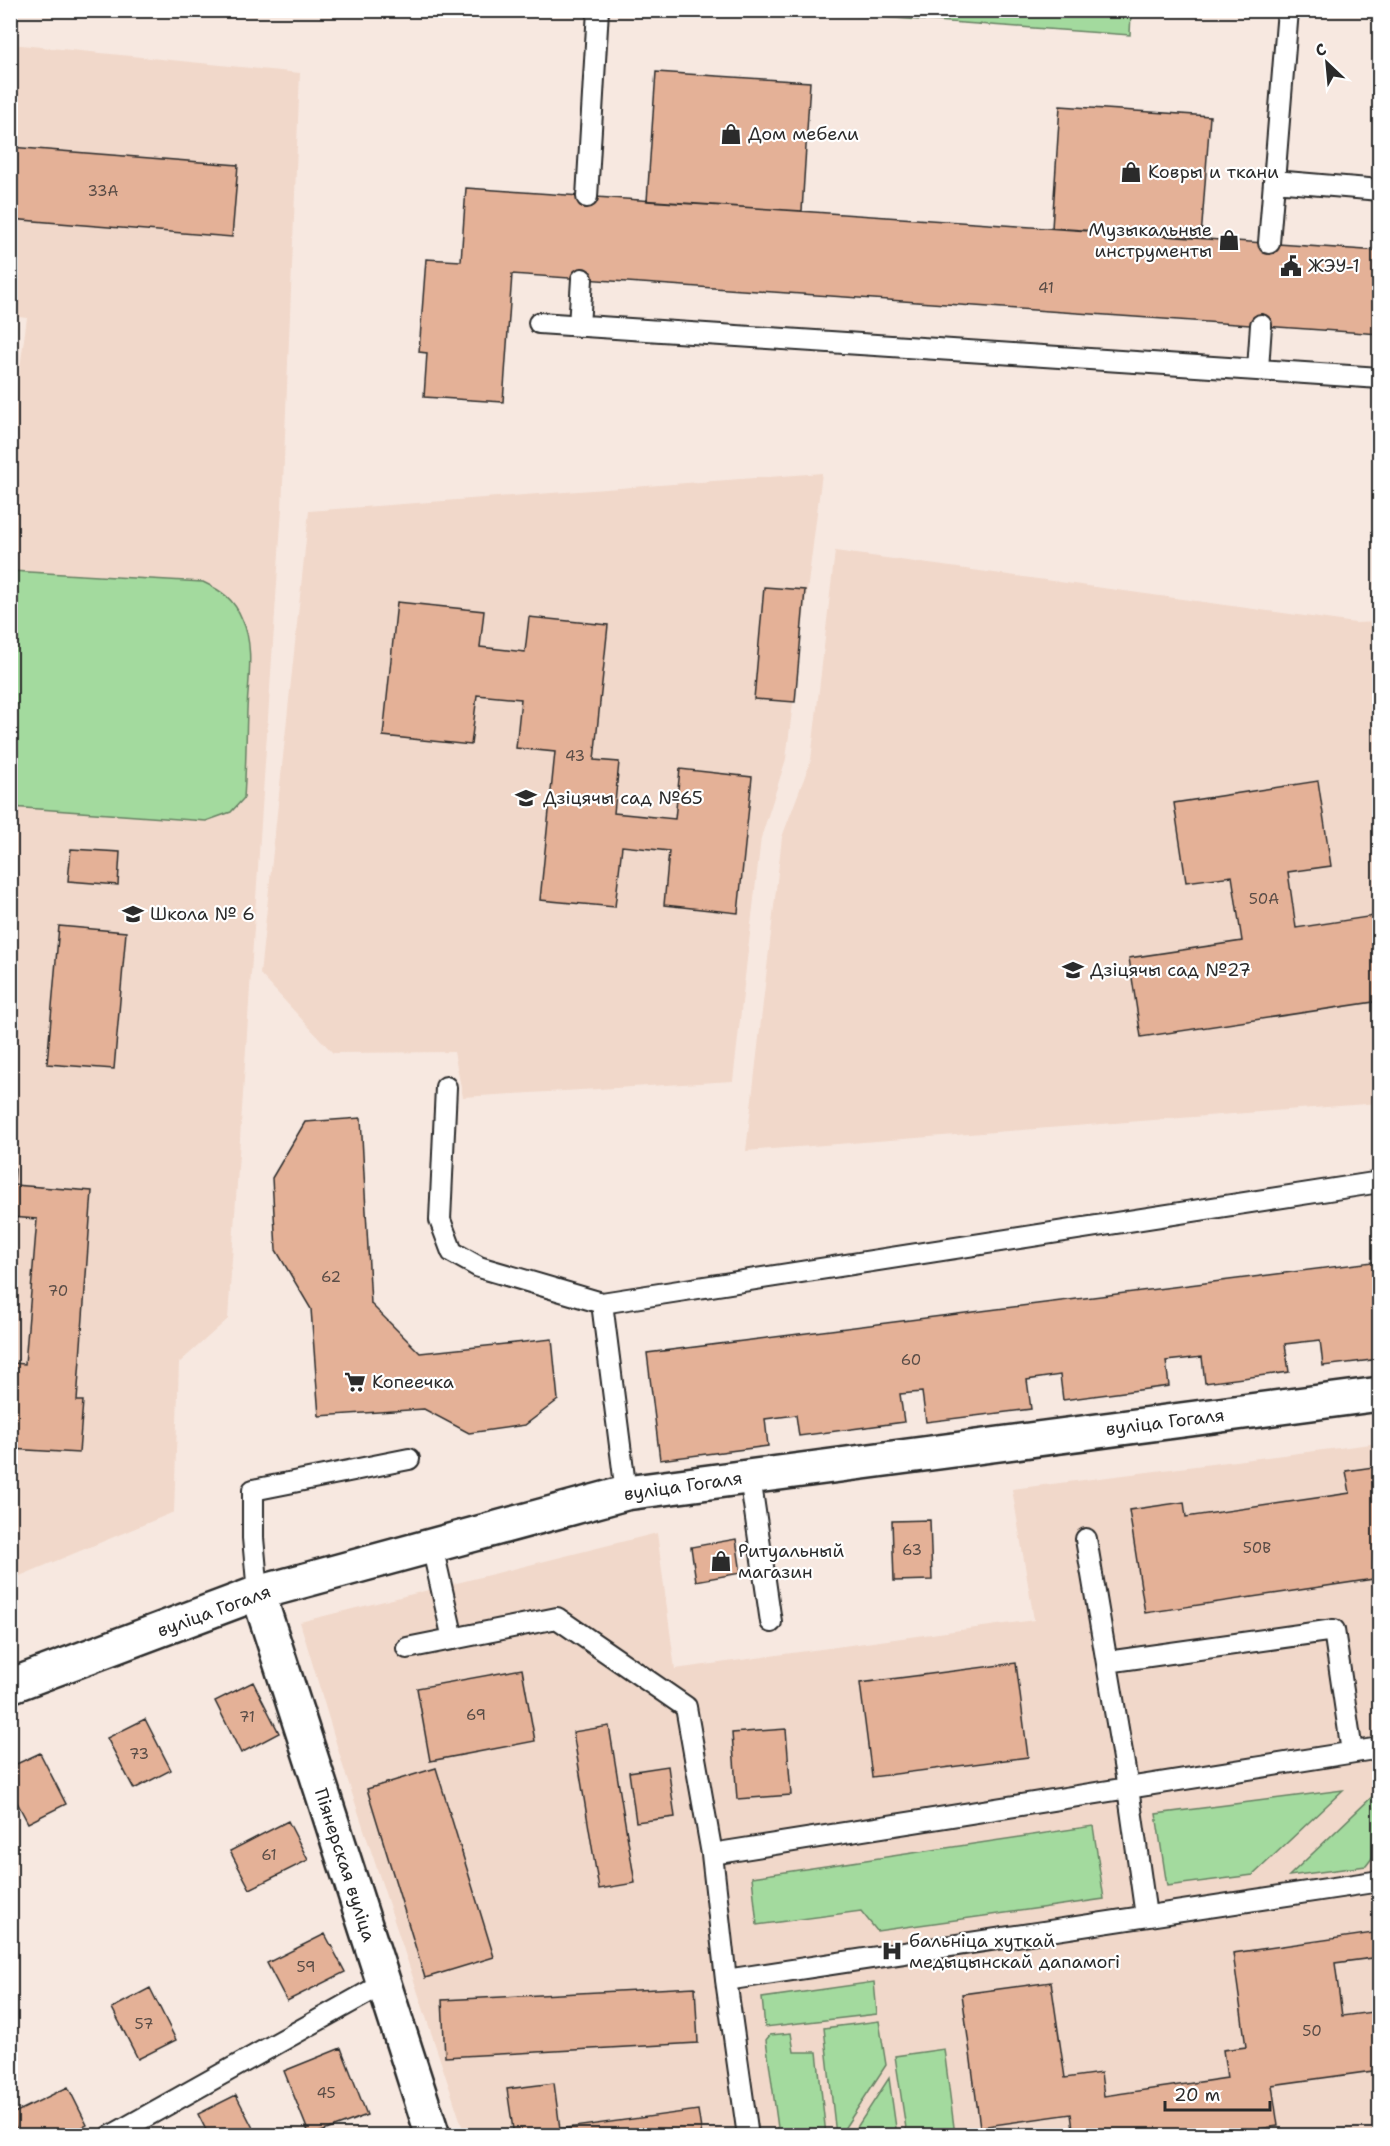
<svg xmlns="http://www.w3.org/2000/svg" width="1390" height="2146" font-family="'Shantell Sans',sans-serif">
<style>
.built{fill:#f1d8ca}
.green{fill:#a3da9e;stroke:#678264;stroke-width:1.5}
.building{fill:#e4b197;stroke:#2b2b2b;stroke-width:1.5}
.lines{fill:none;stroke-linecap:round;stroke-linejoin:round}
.service-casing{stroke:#2b2b2b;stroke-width:24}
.minor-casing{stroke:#2b2b2b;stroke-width:38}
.secondary-casing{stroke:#2b2b2b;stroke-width:38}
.service{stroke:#fff;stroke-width:20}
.minor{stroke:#fff;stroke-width:33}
.secondary{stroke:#fff;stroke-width:33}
.labels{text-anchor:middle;stroke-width:4.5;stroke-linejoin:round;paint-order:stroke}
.number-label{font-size:15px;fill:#594c46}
.poi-label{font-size:18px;fill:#2b2b2b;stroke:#fff;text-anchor:start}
.street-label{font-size:18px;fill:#2b2b2b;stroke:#fff}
</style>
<rect width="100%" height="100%" fill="#f7e8e0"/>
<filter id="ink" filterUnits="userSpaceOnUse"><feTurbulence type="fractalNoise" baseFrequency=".0167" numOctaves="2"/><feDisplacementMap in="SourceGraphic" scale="12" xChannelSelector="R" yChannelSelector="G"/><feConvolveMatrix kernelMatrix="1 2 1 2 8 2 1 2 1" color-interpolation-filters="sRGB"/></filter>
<g filter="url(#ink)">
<path class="built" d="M11,44L300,73L282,508L228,1319L179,1363L174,1512L10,1580V438L27,318L11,316Z
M822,473L786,759L761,838L733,1081L463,1097L454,1052L333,1053L260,974L309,511Z
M835,551L1355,623L1379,622V1103L746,1151L782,837L811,760Z
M1379,1443V2135H465L343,1766L300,1622L657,1533L675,1669L1034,1620L1012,1489Z"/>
<path class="green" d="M798,11H1131L1130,35Z
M11,571L203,582C222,591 234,599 242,619C255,646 248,681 247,710C246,740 246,769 244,798L231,812L206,821L11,807Z
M1343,1790L1253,1875L1167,1886L1156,1814Z
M1375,1794L1379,1849L1366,1866L1289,1876Z
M1093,1826L1104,1899L877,1931L861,1911L757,1925L752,1877Z
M874,1982L877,2014L765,2027L762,1998Z
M879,2021L886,2065L840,2135H836L824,2028Z
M791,2033L794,2052H817L826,2135H779L766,2040L770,2035Z
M944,2049L955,2135H907L895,2056Z
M889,2078L897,2135H852Z"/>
<path class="building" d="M656,72L810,82L802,211L647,201Z
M1060,106L1210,116L1201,238L1052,228Z
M10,147L238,165L232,237L10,219Z
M466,188L1380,251V334L512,274L503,402L424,397L427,353L419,352L426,259L461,261Z
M764,587L805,590L795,702L754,699Z
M397,602L484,611L480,647L525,652L529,617L608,625L594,760L619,762L614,813L675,819L680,769L752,777L738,913L664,905L669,851L622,846L615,907L540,900L555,752L516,748L521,699L477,695L471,745L383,736Z
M1318,781L1331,866L1288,872L1296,928L1380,915V1001L1141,1037L1129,958L1242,941L1232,876L1186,882L1174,803Z
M71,849L120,852L118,885L68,881Z
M59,926L126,932L114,1069L47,1064Z
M361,1118L371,1304L420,1353L552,1339L558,1400L525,1425L469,1433L424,1409L319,1416L311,1309L276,1250L272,1178L305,1122Z
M10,1168L15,1169L14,1185L92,1191L77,1401H83L79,1453L10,1449L13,1363L25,1364L37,1219L10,1217Z
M1380,1261V1359L1323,1366L1320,1340L1285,1344L1289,1372L1205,1383L1202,1357L1166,1361L1169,1386L1063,1400L1060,1375L1027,1380L1031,1409L926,1422L922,1392L900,1394L904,1422L799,1436L796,1415L765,1419L768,1446L660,1460L647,1353Z
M1380,1466V1578L1145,1613L1129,1510L1184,1502L1186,1517L1350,1493L1346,1471Z
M930,1520L932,1580L894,1581L892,1521Z
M736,1539L741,1573L696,1581L691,1547Z
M1016,1663L1028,1757L872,1777L860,1683Z
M522,1669L535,1741L430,1761L417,1688Z
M253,1682L279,1733L241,1753L215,1701Z
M145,1719L171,1770L134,1789L107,1738Z
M609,1726L635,1883L599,1889L573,1732Z
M786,1729L791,1795L737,1799L732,1733Z
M40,1753L66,1804L28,1823L10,1789V1767Z
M668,1766L675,1817L636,1822L629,1772Z
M436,1768L494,1957L425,1978L367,1789Z
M288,1821L308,1860L250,1889L230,1851Z
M1380,1932V1957L1335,1963L1342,2016L1380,2011V2070L1272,2085L1278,2126L1214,2136H1074L1071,2114L980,2127L962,1994L1051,1982L1065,2078L1101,2073L1104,2096L1227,2078L1223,2050L1246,2047L1233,1953Z
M325,1934L345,1972L287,2001L267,1963Z
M695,1987L698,2043L445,2057L442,2000Z
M150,1988L176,2040L138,2059L112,2008Z
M341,2048L367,2115L310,2136L284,2071Z
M554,2083L560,2129L698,2110L702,2136H514L507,2089Z
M68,2087L87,2125L66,2136H20L10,2115Z
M236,2095L257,2136H209L198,2114Z"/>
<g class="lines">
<defs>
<path id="service" d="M1274,181L1380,190
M587,197L598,10
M1269,243L1288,10
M539,323L1380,378
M579,326L582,279
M1258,369L1261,325
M446,1087L440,1220L452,1252L479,1267L602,1303L1380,1182
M602,1303L626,1493
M750,1477L771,1622
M1086,1539L1128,1788L1146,1916
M432,1546L453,1639
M258,1593L253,1538V1490L409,1459
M407,1648L557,1618L686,1707L712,1854
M1107,1662L1334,1630L1352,1752
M1380,1748L712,1854L726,1980L1380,1881
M726,1980L748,2136
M111,2136L383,1984"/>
<path id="minor" d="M258,1593L433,2136"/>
<path id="secondary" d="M10,1686L258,1593L626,1493L1380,1394"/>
</defs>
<use href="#service" class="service-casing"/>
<use href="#minor" class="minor-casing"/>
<use href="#secondary" class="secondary-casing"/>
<use href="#service" class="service"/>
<use href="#minor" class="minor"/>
<use href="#secondary" class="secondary"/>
</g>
</g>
<defs>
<symbol id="shop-bare" viewBox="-9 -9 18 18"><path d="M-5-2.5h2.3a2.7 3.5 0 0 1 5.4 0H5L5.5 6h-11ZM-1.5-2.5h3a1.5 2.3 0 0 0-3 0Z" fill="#2b2b2b" stroke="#fff" stroke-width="2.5" paint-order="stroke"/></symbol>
<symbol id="civic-bare" viewBox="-9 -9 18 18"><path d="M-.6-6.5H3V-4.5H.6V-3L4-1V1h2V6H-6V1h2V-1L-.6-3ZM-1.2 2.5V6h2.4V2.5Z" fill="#2b2b2b" stroke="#fff" stroke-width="2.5" paint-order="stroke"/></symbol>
<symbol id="school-bare" viewBox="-9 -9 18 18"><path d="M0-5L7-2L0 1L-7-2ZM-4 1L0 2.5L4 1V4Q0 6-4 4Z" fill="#2b2b2b" stroke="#fff" stroke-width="2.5" paint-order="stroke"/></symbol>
<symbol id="supermarket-bare" viewBox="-9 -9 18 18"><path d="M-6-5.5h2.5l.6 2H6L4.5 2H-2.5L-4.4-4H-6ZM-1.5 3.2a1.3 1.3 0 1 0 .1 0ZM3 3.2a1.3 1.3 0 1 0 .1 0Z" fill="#2b2b2b" stroke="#fff" stroke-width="2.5" paint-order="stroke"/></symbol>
<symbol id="hospital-bare" viewBox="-9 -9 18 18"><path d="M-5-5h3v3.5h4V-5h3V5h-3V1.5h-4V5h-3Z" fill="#2b2b2b" stroke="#fff" stroke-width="2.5" paint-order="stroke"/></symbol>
</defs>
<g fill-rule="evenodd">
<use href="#shop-bare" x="716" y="119" width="30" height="30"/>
<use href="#shop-bare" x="1116" y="157" width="30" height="30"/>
<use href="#shop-bare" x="1214" y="225" width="30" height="30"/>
<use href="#civic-bare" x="1276" y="251" width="30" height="30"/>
<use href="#school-bare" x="511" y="783" width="30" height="30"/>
<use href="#school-bare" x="118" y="899" width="30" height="30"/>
<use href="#school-bare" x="1058" y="955" width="30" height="30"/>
<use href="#supermarket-bare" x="340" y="1367" width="30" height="30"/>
<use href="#shop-bare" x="706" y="1546" width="30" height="30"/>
<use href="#hospital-bare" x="877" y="1936" width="30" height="30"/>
</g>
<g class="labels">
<g class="number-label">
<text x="103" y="196">33А</text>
<text x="1046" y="293">41</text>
<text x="575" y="761">43</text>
<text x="1264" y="904">50А</text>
<text x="331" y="1282">62</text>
<text x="58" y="1296">70</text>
<text x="911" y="1365">60</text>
<text x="1257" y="1553">50В</text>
<text x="912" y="1555">63</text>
<text x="476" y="1720">69</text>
<text x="247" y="1722">71</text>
<text x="139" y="1759">73</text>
<text x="269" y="1860">61</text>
<text x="306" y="1972">59</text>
<text x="144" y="2029">57</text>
<text x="1312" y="2036">50</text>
<text x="326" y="2098">45</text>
</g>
<g class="poi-label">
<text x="748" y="140">Дом мебели</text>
<text x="1148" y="178">Ковры и ткани</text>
<text x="1212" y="236" text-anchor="end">Музыкальные<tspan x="1212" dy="21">инструменты</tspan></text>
<text x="1308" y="272">ЖЭУ-1</text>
<text x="543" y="804">Дзіцячы сад №65</text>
<text x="150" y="920">Школа № 6</text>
<text x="1090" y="976">Дзіцячы сад №27</text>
<text x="372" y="1388">Копеечка</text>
<text x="738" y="1557">Ритуальный<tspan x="738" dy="21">магазин</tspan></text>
<text x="909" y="1947">бальніца хуткай<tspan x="909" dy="21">медыцынскай дапамогі</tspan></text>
</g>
<g class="street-label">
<text transform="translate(1165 1422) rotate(-7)" y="6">вуліца Гогаля</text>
<text transform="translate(683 1486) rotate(-8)" y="6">вуліца Гогаля</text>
<text transform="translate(214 1611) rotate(-20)" y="6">вуліца Гогаля</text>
<text transform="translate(345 1865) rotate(72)" y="6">Піянерская вуліца</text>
</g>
</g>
<rect width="1390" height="2146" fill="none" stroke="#fff" stroke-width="36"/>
<rect x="18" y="18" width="1354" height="2110" fill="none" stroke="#2b2b2b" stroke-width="2" filter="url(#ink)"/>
<g transform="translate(1327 63) rotate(334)" stroke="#ffffff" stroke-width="4.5" paint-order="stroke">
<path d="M0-4.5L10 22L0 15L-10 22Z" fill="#2b2b2b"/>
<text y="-9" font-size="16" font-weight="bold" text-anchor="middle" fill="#2b2b2b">С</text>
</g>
<path d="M1165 2101v9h105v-9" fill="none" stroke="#2b2b2b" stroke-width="3"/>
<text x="1174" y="2101" font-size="18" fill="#2b2b2b" stroke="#ffffff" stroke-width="4.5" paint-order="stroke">20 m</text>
</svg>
